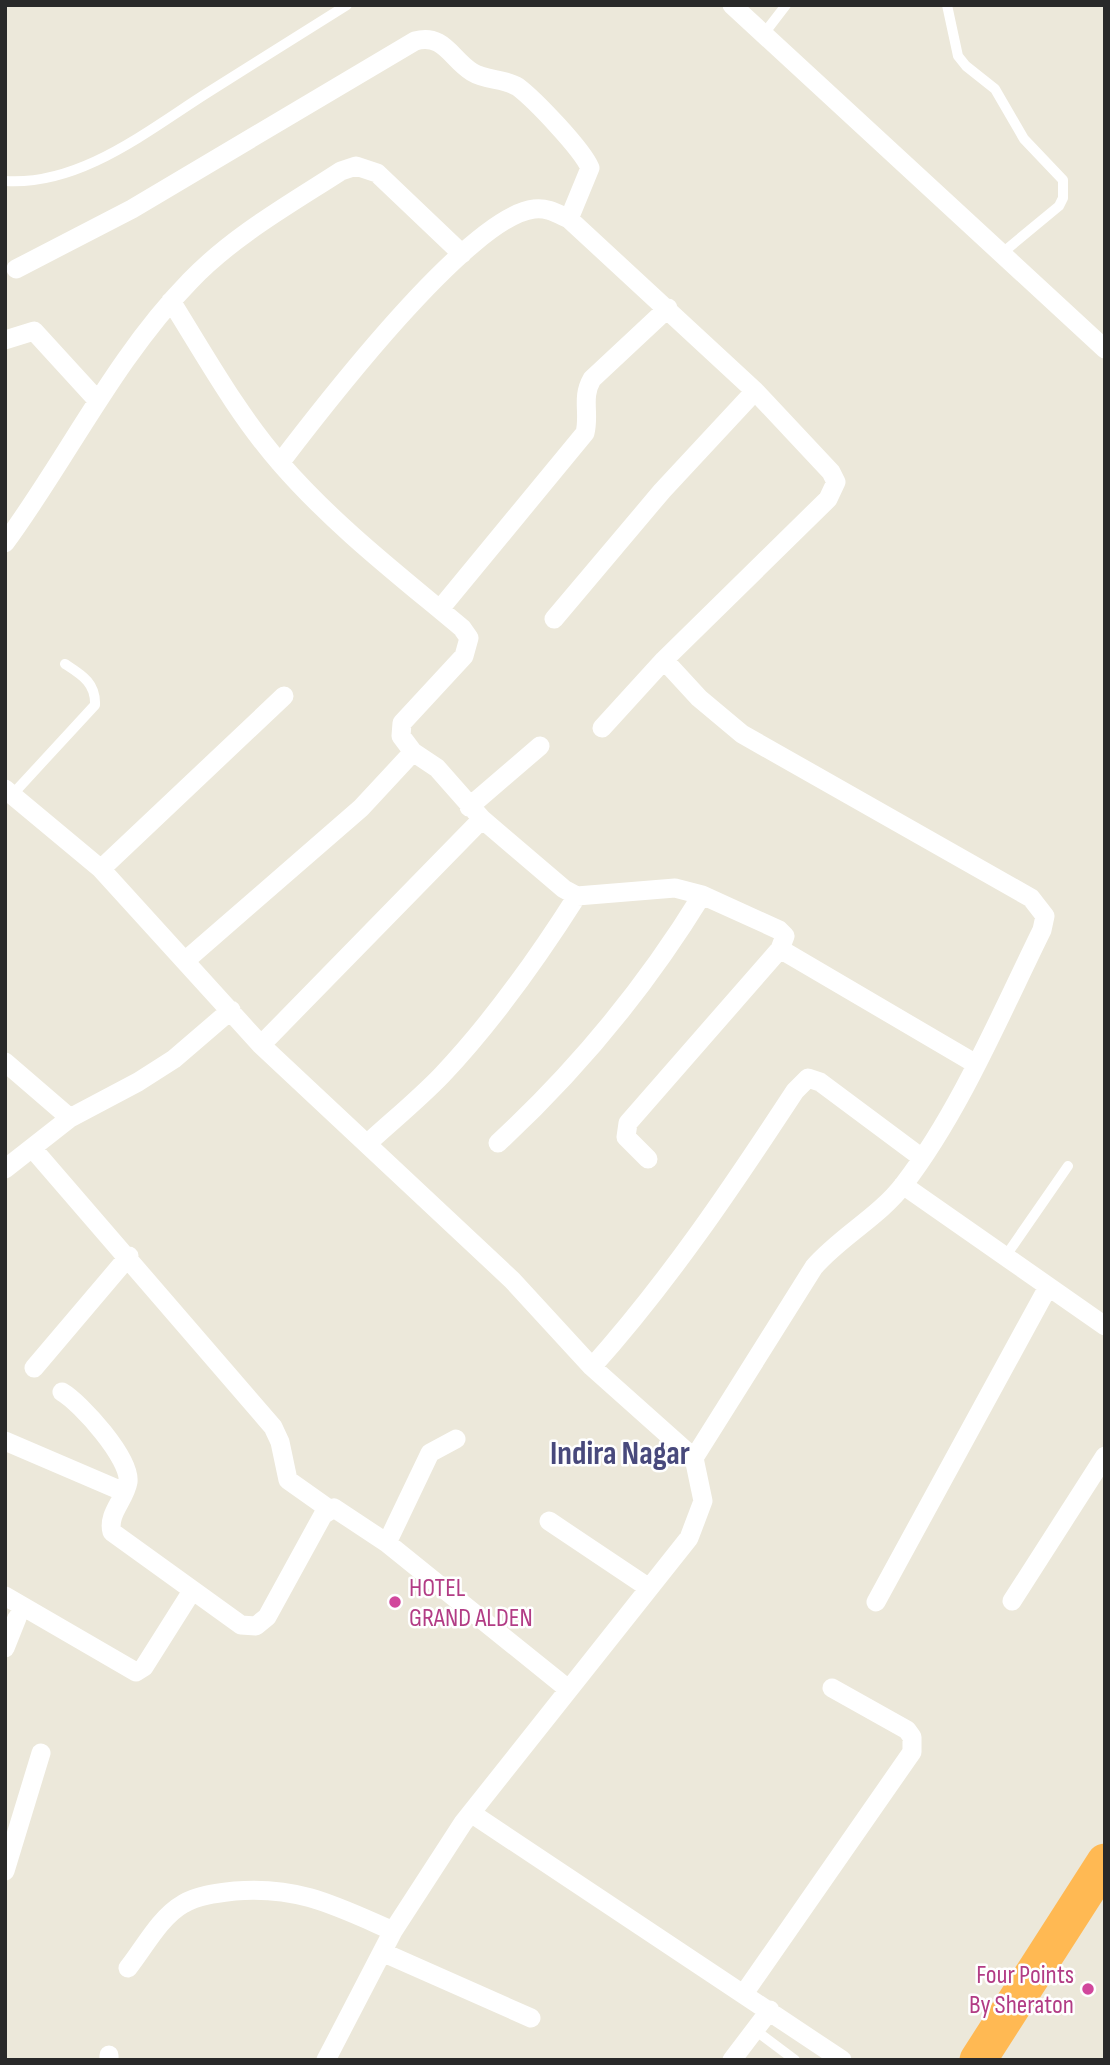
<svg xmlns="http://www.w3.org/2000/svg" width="1110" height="2065" font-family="'Sofia Sans Condensed',sans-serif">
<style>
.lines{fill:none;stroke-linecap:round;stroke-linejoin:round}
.lane{stroke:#fff;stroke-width:10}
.street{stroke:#fff;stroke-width:19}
.highway{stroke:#ffb953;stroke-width:37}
.hotel-dot{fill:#d1479c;stroke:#fff;stroke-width:2.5}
.labels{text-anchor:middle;stroke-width:5;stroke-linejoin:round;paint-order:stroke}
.hotel-label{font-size:26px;fill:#b23c85;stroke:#fff;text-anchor:start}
.district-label{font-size:33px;font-weight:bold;fill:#48497c;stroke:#fff}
</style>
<rect width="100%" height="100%" fill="#ece8da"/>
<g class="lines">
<path class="lane" d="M947,5L958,56L966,66L995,89L1024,139L1063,180V198L1059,206L1001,254
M763,35L786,5
M5,181C80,186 147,131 207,93C253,64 300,35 347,5
M12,795L95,705C96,683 82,675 65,664
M1005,1257L1068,1166
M755,2030L795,2060"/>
<path class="street" d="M732,5L1105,349
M16,269L132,209L415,41C444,33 451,59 472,72C486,81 504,78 518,87C535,100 582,149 590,168L569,219
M171,301C206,357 238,415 281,464C335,526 400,576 462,628L469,638L464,656L402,723L401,736L413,752L437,768L482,819L564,889L577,896L675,888L702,895L779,930L785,936L780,949L976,1064
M5,340L34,331L98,401
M280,463C322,408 469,216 534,209C547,207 558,214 569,219L755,391L831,472L836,482L828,499L664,660L602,728
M5,543C68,457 115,358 190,281C233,236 290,204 341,171L356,166L377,173L462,254
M440,609L585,433C590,413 581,398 592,379L668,308
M554,619L662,491L755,391
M664,660L699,698L742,734L1031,898L1045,916L1042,930C1001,1013 960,1111 904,1184C879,1217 841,1236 814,1267L694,1458
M5,789L101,869L261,1045L512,1280L592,1367L694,1458L703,1501L689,1538L463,1823L393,1931L326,2060
M469,807L540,746
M101,869L284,696
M185,961L361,808L413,752
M261,1045L482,819
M5,1062L70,1118
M498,1143C578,1069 645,988 702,895
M367,1144C392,1121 419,1099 442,1075C494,1020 537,959 577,896
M33,1149L273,1427L280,1442L288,1480L329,1509
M648,1159L626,1137L628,1123L780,949
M5,1169L70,1118L138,1082L174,1059L231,1010
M903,1185L1105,1326
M592,1367C669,1281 732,1187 795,1091L808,1078L820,1082L922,1158
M34,1368L129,1256
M62,1392C81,1403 131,1459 128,1482C125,1500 107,1514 112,1532L241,1625L256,1626L267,1617L323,1515L334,1508L387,1543L568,1689
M5,1441L124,1492
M549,1521L649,1588
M387,1543L430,1453L456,1439
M5,1596L136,1672L144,1667L192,1591
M1012,1601L1105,1456
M876,1602L1048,1287
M5,1648L17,1618
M471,1813L842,2060
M5,1871L41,1753
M382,1952L531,2018
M128,1968C144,1948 160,1917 183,1904C198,1895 218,1893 235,1891C299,1886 336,1906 393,1931
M745,1992L912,1752V1737L907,1730L832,1688
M109,2055V2060
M732,2060L770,2010"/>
<path class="highway" d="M978,2060L1105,1862"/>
</g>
<g class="hotel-dot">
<circle cx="395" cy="1602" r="7"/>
<circle cx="1088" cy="1989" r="7"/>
</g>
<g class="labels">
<g class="hotel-label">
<text x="409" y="1596">HOTEL<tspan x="409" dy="30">GRAND ALDEN</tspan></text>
<text x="1074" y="1983" text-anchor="end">Four Points<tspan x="1074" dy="30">By Sheraton</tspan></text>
</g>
<g class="district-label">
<text x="620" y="1464">Indira Nagar</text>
</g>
</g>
<rect width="1110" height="2065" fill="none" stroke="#292929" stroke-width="14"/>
</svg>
